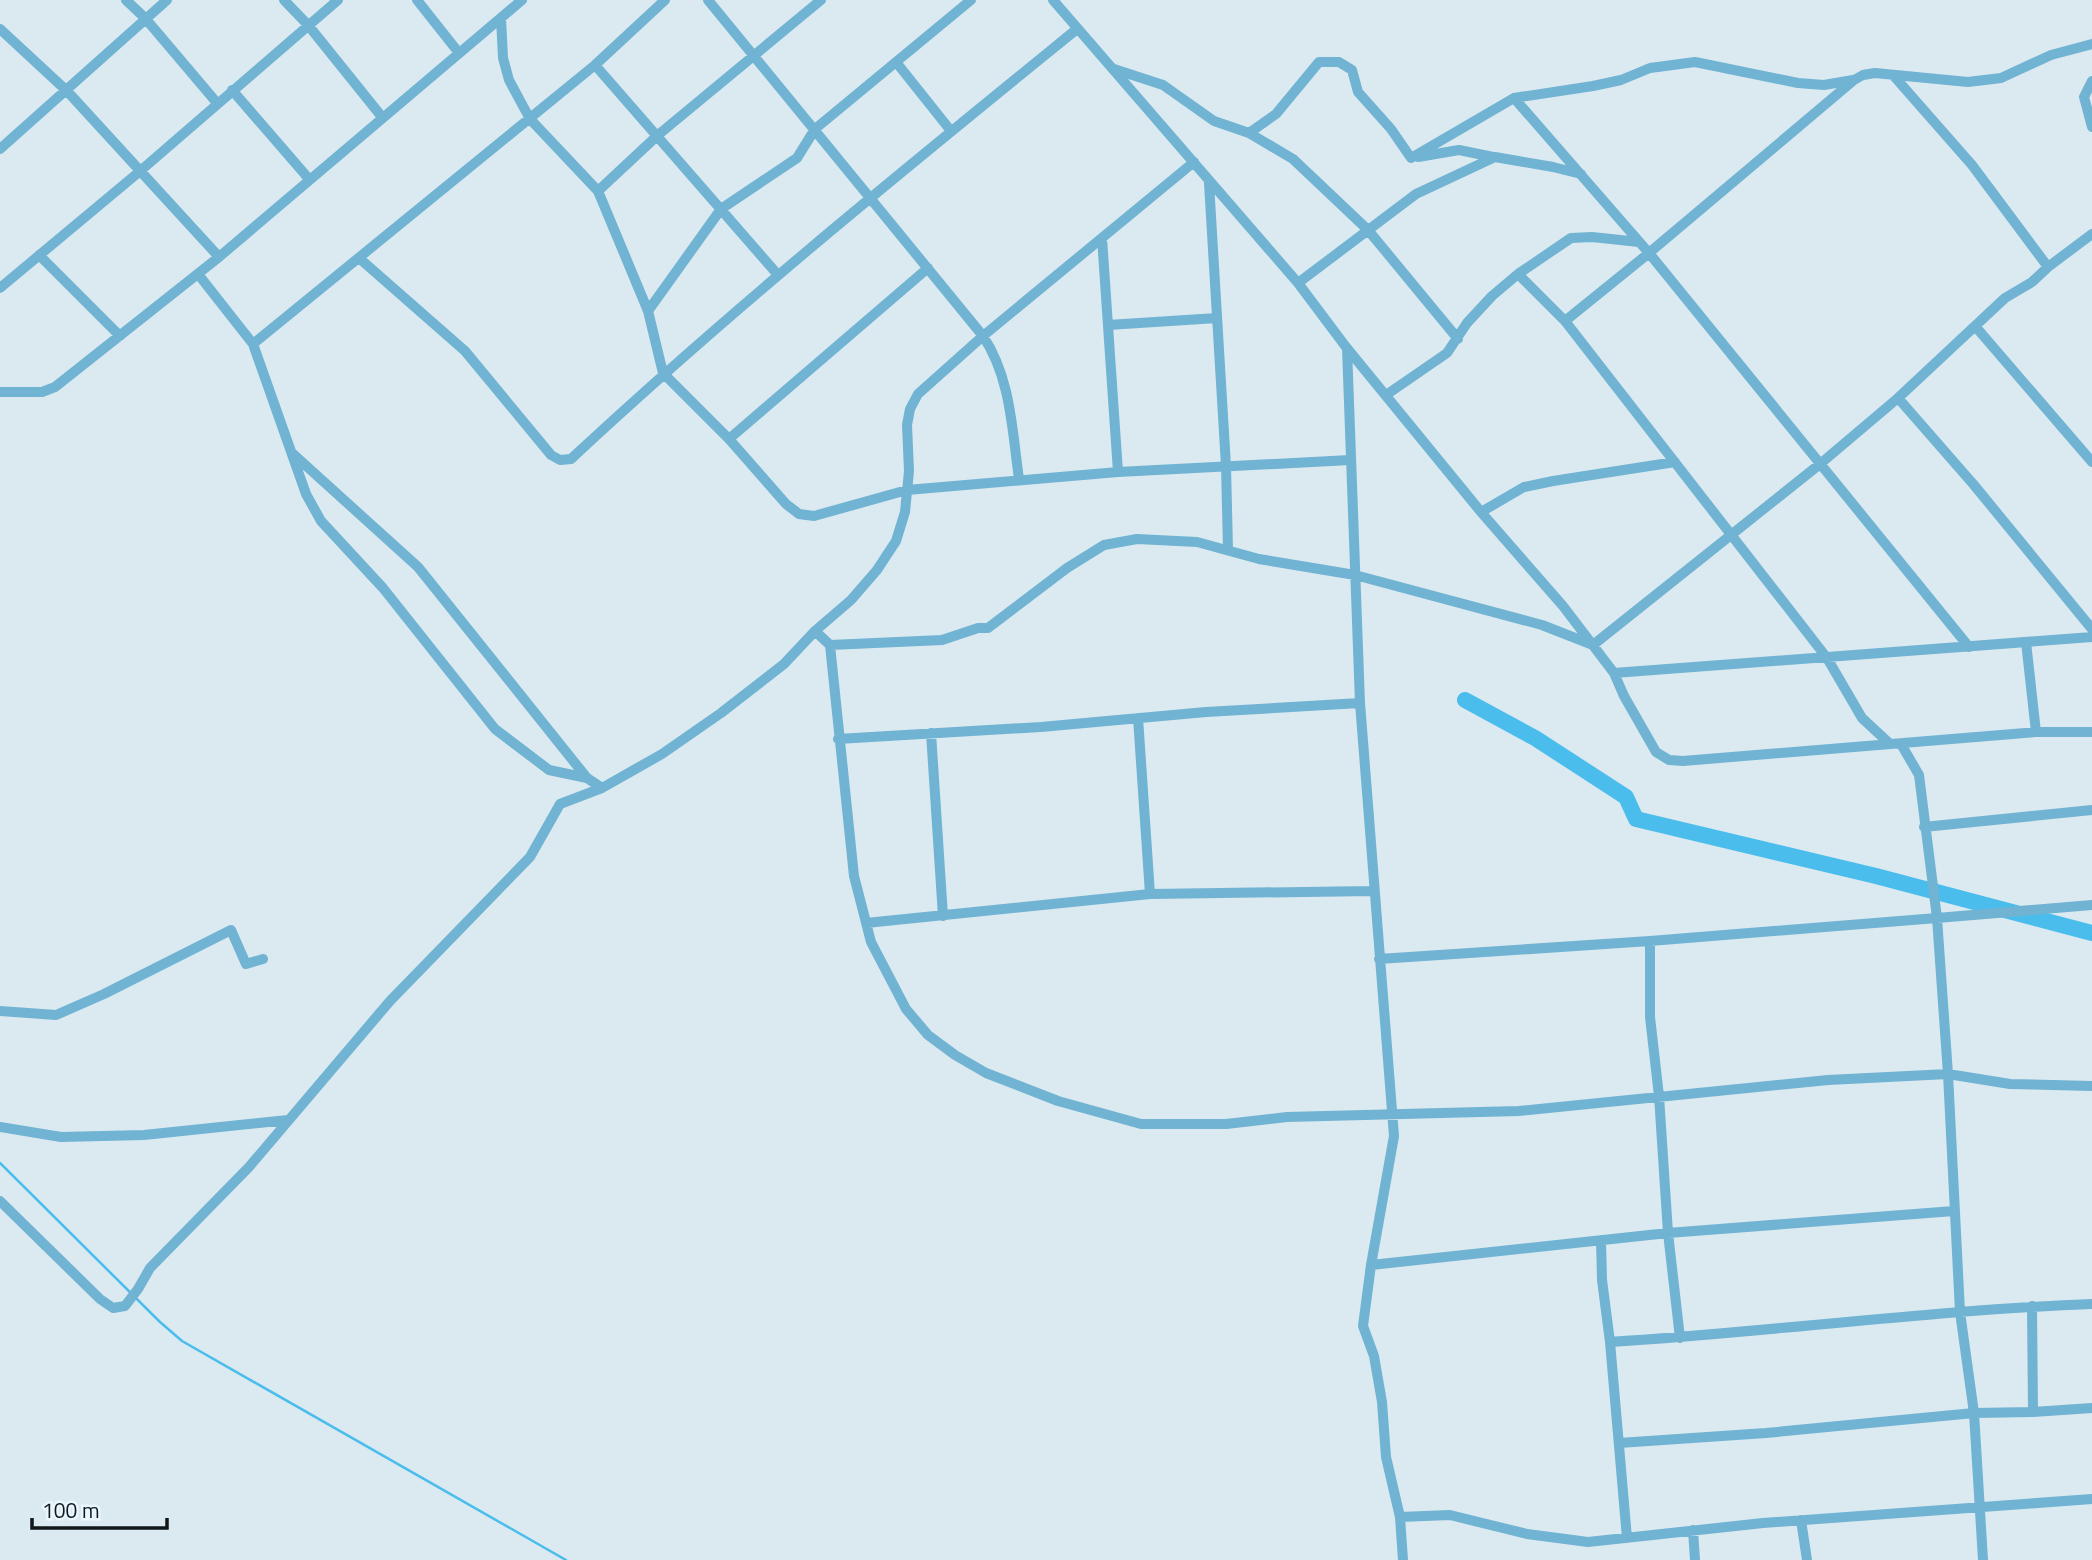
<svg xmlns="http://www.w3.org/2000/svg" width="2092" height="1560" font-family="'Titillium Web',sans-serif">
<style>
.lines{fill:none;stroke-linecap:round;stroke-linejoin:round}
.stream{stroke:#4abded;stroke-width:2.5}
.river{stroke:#4abded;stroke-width:16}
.minor{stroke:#70b3d2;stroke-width:10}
</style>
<rect width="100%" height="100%" fill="#dbe9f0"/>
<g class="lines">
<path class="stream" d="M0,1163L160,1322L182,1341L566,1560"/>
<path class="river" d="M1465,700L1535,738L1626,797L1636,819L1876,876L2092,933"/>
<path class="minor" d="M126,0L145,18L217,103
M284,0L308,25L382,117
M417,0L459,53
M708,0L983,336C1011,378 1012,430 1019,479
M1053,0L1298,283L1346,347L1481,512L1563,606L1614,673L1624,696L1656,752L1669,760L1683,761L2036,732H2092
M501,18L503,58L509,80L530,119L598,191L648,311L663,373L729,439L786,504L799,514L814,516L907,490L1118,472L1350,460
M0,29L67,91L219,257
M896,62L951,131
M595,65L778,275
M1114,69L1163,85L1214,121L1249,133L1293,159L1368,230L1458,339
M1893,75L1972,165L2048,267
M2092,81L2084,97L2092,127
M232,90L309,179
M1514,98L1649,253L1969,647
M1249,133L1276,114L1319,62H1339L1352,70L1358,92L1391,129L1411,158
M0,149L167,0
M1418,157L1459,150L1493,157
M1411,158L1514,98L1593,86L1621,80L1650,68L1695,62L1798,83L1824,85L1853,80
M1209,183L1226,466L1228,550
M598,191L658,135L821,0
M1102,238L1118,472
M39,255L120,336
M359,258L465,351L551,455L560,460L571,459C733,308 905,169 1077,29
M198,274L253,344L595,65L665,0
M1518,274L1565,321L1827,658L1862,718L1890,744
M1298,283L1416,194L1495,157L1553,167L1581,174
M0,288L139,172L338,0
M648,311L721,209L797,158L815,129L971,0
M1565,321L1649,253L1854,80L1863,75L1875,73L1968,82L2001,78L2051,55L2092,44
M1108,325L1217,318
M1975,326L2092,462
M253,344L306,494L321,521L383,588L495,729L549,770L587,778L602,788
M1347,348L1360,703L1394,1136L1371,1265L1363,1326L1374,1356L1382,1402L1386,1457L1400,1517L1403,1560
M0,392H42L55,387L219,257L522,0
M1386,395L1447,353L1467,323L1492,296L1518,274L1571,238L1592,237L1639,242
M1898,398L1974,485L2092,629
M729,439L928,268
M292,453L418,567L587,778
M1481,512L1524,487L1553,481L1675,462
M815,631L830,645L854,876L871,942L906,1009L928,1035L955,1055L986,1073L1058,1101L1141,1124H1226L1287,1117L1519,1111L1828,1080L1948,1074L1937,918L2092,905
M2026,642L2036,732
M830,645L942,640L978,628H988L1067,568L1104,545L1137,539L1197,542L1259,559L1355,575L1542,625L1593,645L1820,464L1898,398L2005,298L2032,282L2048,267L2092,234
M1614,673L2092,637
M1138,718L1150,894
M931,733L943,916
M838,739L1041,727L1206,712L1360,703
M1924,827L2092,810
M866,923L1150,894L1373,891
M1650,941V1017L1659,1096L1668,1233L1680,1338
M1379,959L1650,941L1937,918L1919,775L1901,744
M0,1011L56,1015L104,994L231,930L246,964L263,959
M0,1127L61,1137L144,1135L288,1120
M0,1201L100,1299L113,1308L125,1306L138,1289L150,1268L249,1167L390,1001L530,857L560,804L602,788L662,754L721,713L784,664L815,631L851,600L877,570L896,541L905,512L909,471L907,425L910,409L918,394L983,336L1194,162
M1601,1240L1602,1280L1610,1342L1627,1538
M1371,1265L1668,1233L1954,1211
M2032,1306L2033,1412
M1610,1342C1771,1332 1931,1310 2092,1304
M1619,1443L1766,1433L1974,1413L2033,1412L2092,1408
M1400,1517L1450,1515L1527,1534L1588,1542L1763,1523L2092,1499
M1801,1520L1807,1560
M1693,1530L1695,1560
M1983,1560L1974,1413L1960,1312L1948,1074L2010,1084L2092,1086"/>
</g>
<path d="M32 1518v10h135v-10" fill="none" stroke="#111618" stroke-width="3.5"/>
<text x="42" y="1518" font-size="21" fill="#111618" stroke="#e9f6fe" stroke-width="5" paint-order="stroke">100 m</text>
</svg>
